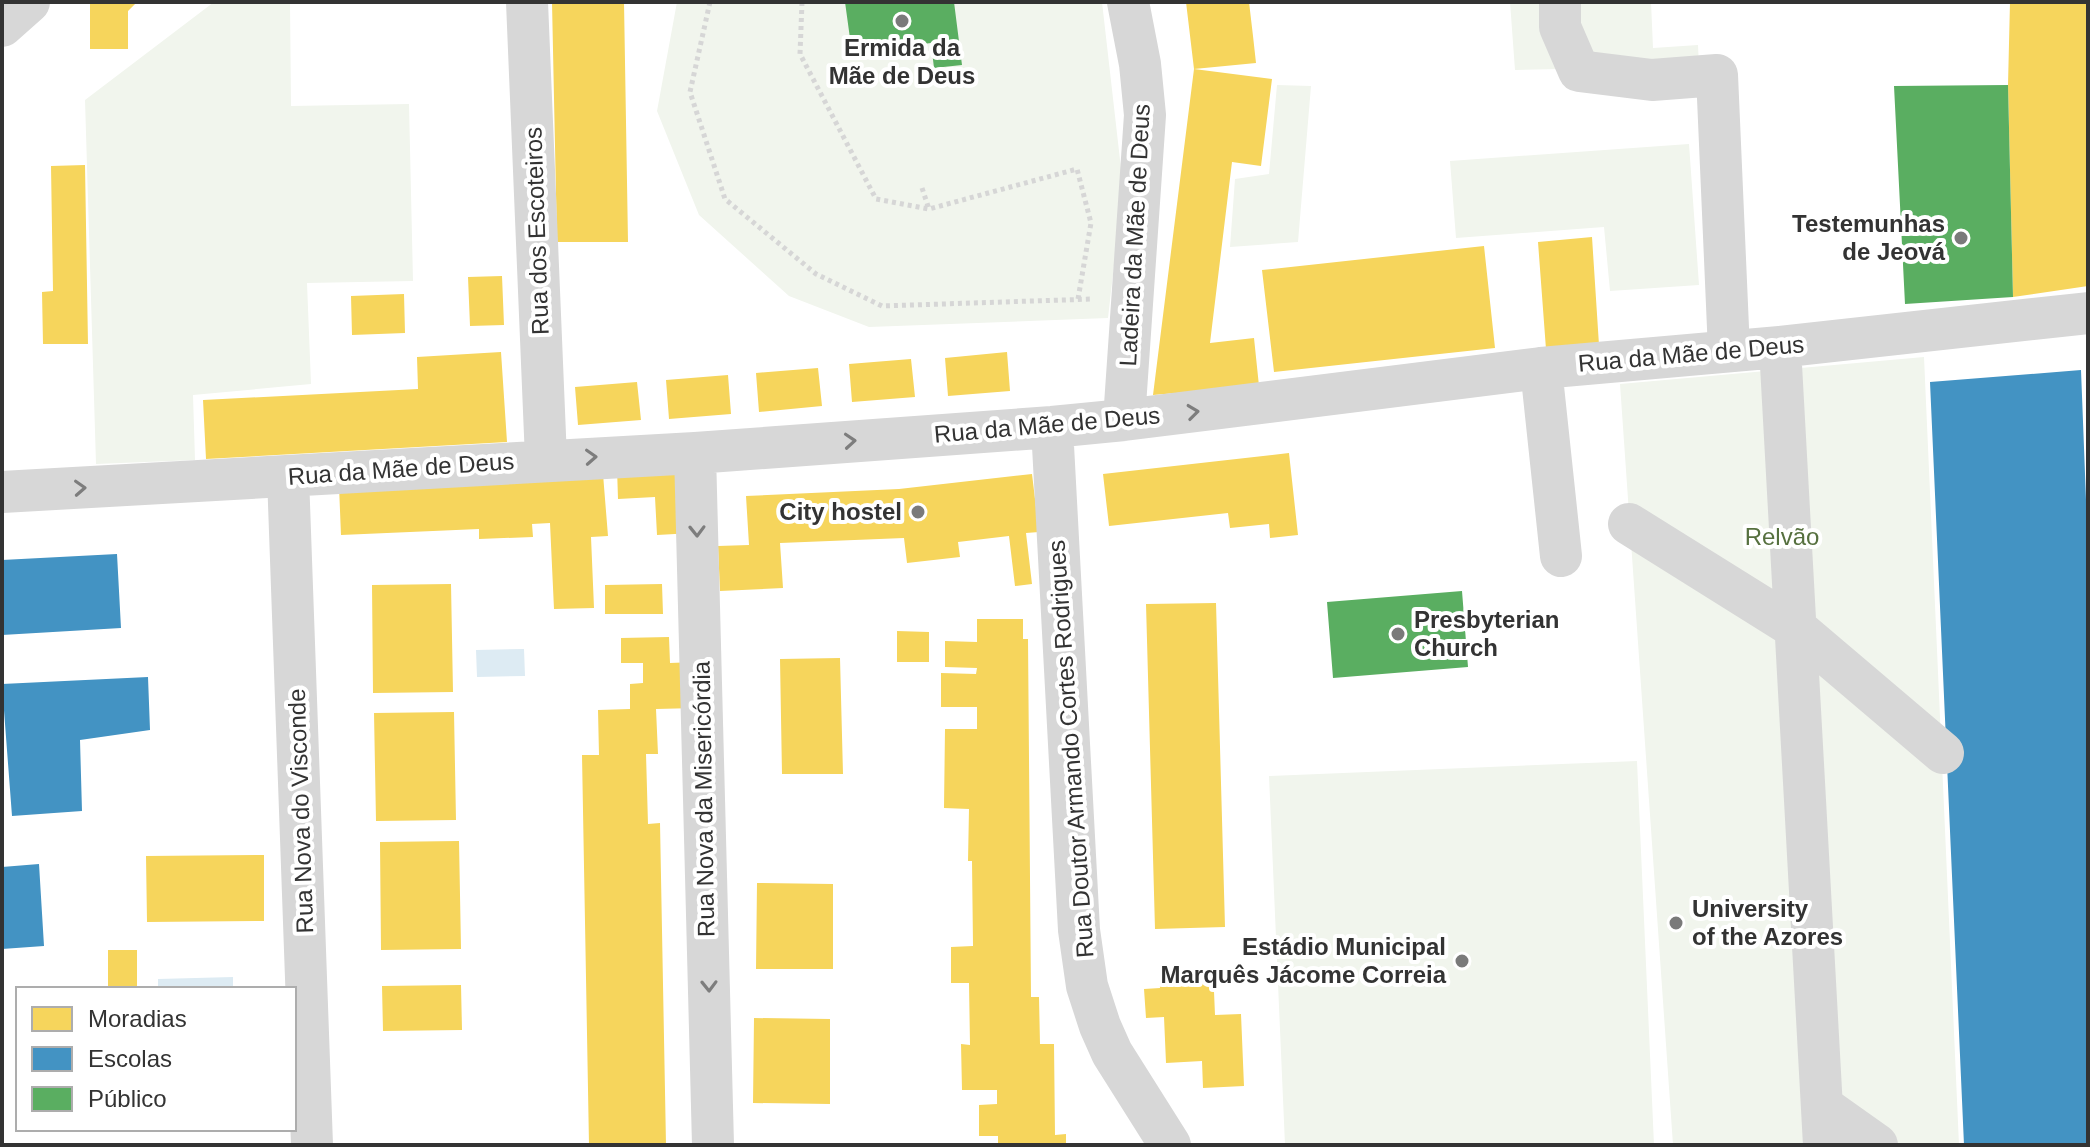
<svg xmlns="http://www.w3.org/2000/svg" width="2090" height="1147" font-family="Arial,sans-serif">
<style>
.green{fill:#f1f5ed}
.water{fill:#ddebf3}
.homes{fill:#f6d55c}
.schools{fill:#4393c3}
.public{fill:#5aae61}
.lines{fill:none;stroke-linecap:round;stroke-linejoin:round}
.path{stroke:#d6d6d6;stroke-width:5;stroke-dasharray:4 4;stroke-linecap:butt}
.minor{stroke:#d7d7d7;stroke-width:42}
.oneway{stroke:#7d7d7d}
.poi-dot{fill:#7a7a7a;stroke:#fff;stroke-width:3}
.labels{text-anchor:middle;stroke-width:8;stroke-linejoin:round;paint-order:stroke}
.poi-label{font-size:24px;font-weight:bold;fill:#333;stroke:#fff;text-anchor:end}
.street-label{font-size:24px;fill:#333;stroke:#fff}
.park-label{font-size:24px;fill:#56703f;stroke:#fff}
</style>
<rect width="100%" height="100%" fill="#fff"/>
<path class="green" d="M214,2H290L291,106L409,104L413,281L307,283L311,384L193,395L195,460L96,464L85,100Z
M677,2H1102L1123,186L1108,318L869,327L789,296L699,215L657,111Z
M1510,2H1651L1653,48L1698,45L1699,66L1515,70Z
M1277,85L1311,86L1298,242L1230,247L1235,179L1269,174Z
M1689,144L1699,285L1610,291L1604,227L1456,238L1450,161Z
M1924,357L1959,1145H1673L1620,384Z
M1637,761L1654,1145H1285L1269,776Z"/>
<path class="water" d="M524,649L525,676L477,677L476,650Z
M233,977V989H158V979Z"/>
<path class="homes" d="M90,2H137L128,11V49H90Z
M552,2H624L628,242H557Z
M1186,2H1249L1253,36L1256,63L1194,69L1272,79L1261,166L1232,162L1210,343L1254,338L1259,386L1153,395L1194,69Z
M2010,2H2088V286L2013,297L2008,85Z
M85,165L88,344H43L42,292L53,291L51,166Z
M1592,237L1599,345L1546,349L1538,242Z
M1484,246L1495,348L1274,372L1262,270Z
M502,276L504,325L470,326L468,277Z
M404,294L405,333L352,335L351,296Z
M501,352L507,442L206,459L203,400L418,389L417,357Z
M1007,352L1010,391L948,396L945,358Z
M911,359L915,397L852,402L849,364Z
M818,368L822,406L759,412L756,373Z
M728,375L731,414L669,419L666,380Z
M637,382L641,420L578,425L575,387Z
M1289,453L1298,535L1270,538L1269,524L1230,528L1228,513L1109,526L1103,474Z
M690,465L693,533L657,535L655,497L618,499L617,468Z
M603,474L608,536L591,537L594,608L554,609L550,523L532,524L533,537L479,539V529L341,535L339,486Z
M1032,474L1039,532L1026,533L1032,584L1015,586L1009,536L958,542L960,557L907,563L904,538L780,543L783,588L720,591L718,546L749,545L746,496L899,489Z
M451,584L453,692L373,693L372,585Z
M662,584L663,614H605V585Z
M1216,603L1225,927L1155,929L1146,604Z
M977,619H1023V639H1028L1031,997H1039L1040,1044H1054L1055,1135L1066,1134V1145H998V1136H979V1105L997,1104V1090H962L961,1044L970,1045L969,983H951V947L973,946L972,861H968L969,809L944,808L945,729H977V707H941V673L976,674L977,668L945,667V641L977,642Z
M897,631L929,632V662H897Z
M669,637L670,663L695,662L696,708L656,709L658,754H646L648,824L660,823L666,1145H589L582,755H599L598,710L630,709V684L643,683V663H621V638Z
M840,658L843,774H782L780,659Z
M454,712L456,820L376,821L374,713Z
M459,841L461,949L381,950L380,842Z
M264,855V921L147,922L146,856Z
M757,883L833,884V969H756Z
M108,950H137V989H108Z
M1213,968L1215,1015L1241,1014L1244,1086L1203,1088L1202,1061L1166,1063L1164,1017L1146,1018L1144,989L1160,988L1159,970Z
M461,985L462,1030L383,1031L382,986Z
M754,1018L830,1019V1104L753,1103Z"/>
<path class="schools" d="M2081,370L2088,551V1145H1964L1930,382Z
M117,554L121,628L2,635V560Z
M148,677L150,730L80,740L82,811L12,816L2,684Z
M39,864L44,946L2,949V867Z"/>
<path class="public" d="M845,2H954L962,65L934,68L931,43L852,53Z
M2008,85L2013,297L1905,304L1894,86Z
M1462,591L1468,667L1333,678L1327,602Z"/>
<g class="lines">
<path class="path" d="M710,2L690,92L725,199L816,274L882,306L1093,299
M802,2L800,54L876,199L929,209L1077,169L1091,223L1078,299
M922,188L929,209"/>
<path class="minor" d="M527,2L546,459
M1560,2V27L1579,71L1652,80L1717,75L1729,351
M2,26L29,2
M1780,347L1824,1145
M1541,368L1561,556
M1124,420L1145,115L1140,64L1128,2
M1052,427L1079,930L1087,986L1100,1026L1112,1053L1170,1145
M695,453L713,1145
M288,476L312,1145
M2,492L695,453L1052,427L1124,420L1541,368L1780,347L2088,313
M1629,524L1797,629L1943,753
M1822,1106L1877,1145"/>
</g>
<defs><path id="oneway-chevron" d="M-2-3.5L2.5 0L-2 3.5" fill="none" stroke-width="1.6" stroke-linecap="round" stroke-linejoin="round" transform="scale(2)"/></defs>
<g class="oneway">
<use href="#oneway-chevron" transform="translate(1193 412) rotate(-7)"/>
<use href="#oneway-chevron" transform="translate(850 441) rotate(-4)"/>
<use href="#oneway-chevron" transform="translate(591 457) rotate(-3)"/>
<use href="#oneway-chevron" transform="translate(80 488) rotate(-3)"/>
<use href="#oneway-chevron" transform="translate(697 531) rotate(89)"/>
<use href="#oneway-chevron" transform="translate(709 986) rotate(89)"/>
</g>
<g class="poi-dot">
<circle cx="902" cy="21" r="8"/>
<circle cx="1961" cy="238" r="8"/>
<circle cx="918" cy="512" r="8"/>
<circle cx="1398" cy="634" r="8"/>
<circle cx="1676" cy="923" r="8"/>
<circle cx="1462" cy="961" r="8"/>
</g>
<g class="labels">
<g class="poi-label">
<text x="902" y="56" text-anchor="middle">Ermida da<tspan x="902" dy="28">Mãe de Deus</tspan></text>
<text x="1945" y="232">Testemunhas<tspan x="1945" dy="28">de Jeová</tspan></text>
<text x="902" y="520">City hostel</text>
<text x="1414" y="628" text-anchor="start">Presbyterian<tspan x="1414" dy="28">Church</tspan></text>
<text x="1692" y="917" text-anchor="start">University<tspan x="1692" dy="28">of the Azores</tspan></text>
<text x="1446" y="955">Estádio Municipal<tspan x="1446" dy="28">Marquês Jácome Correia</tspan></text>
</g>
<g class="street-label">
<text transform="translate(537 231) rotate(-92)" y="8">Rua dos Escoteiros</text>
<text transform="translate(1135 235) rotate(-87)" y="8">Ladeira da Mãe de Deus</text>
<text transform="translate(1691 354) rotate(-5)" y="8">Rua da Mãe de Deus</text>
<text transform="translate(1047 425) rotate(-5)" y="8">Rua da Mãe de Deus</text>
<text transform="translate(401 469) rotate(-4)" y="8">Rua da Mãe de Deus</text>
<text transform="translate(1071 749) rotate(-94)" y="8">Rua Doutor Armando Cortes Rodrigues</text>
<text transform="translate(704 799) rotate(-91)" y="8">Rua Nova da Misericórdia</text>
<text transform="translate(301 811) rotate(-92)" y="8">Rua Nova do Visconde</text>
</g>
<g class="park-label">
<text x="1782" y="545">Relvão</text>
</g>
</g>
<rect width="2090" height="1147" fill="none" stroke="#333333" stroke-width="8"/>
<rect x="16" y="987" width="280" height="144" fill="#ffffff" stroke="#adadad" stroke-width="2"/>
<rect x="32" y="1007" width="40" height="24" fill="#f6d55c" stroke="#adadad" stroke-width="2"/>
<text x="88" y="1027" font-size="24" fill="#333333">Moradias</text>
<rect x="32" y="1047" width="40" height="24" fill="#4393c3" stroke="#adadad" stroke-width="2"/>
<text x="88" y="1067" font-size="24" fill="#333333">Escolas</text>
<rect x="32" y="1087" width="40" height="24" fill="#5aae61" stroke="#adadad" stroke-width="2"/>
<text x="88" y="1107" font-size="24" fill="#333333">Público</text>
</svg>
